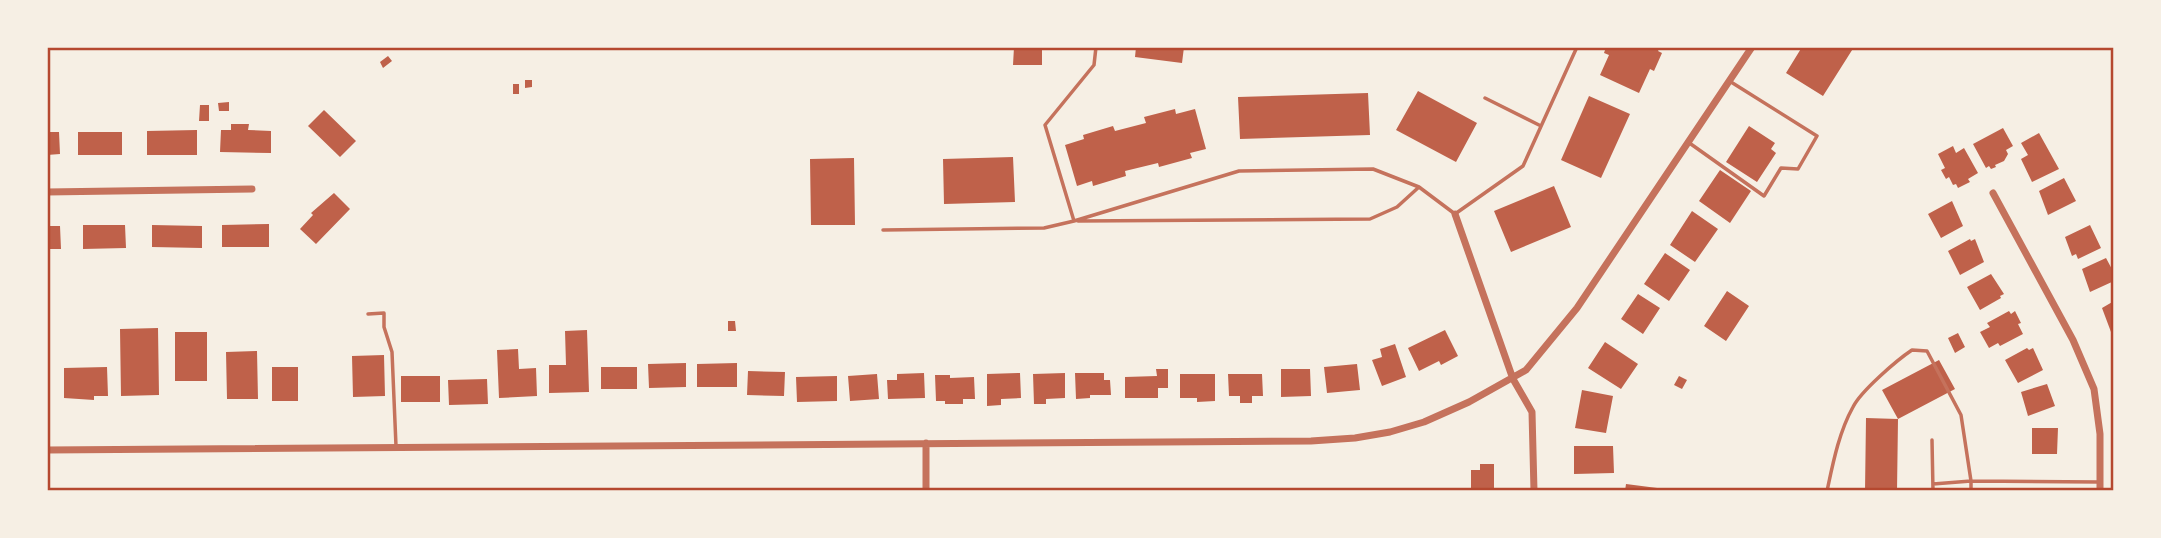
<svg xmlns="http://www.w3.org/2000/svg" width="2161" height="538" font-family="Georgia,serif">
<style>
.building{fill:#bf614a}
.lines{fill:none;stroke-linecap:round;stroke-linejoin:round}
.service{stroke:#c5725c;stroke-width:3.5}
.minor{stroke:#c5725c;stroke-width:7}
.neatline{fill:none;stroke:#b5482f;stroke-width:2.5}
</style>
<rect width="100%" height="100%" fill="#f6efe4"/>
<path class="building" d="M1014,47H1042V65H1013Z
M1136,47H1184L1182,63L1135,57Z
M1606,47H1660L1658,51L1662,53L1654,71L1650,69L1639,93L1600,75L1609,55L1604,53Z
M1802,47H1854L1823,96L1786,73Z
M388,56L392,61L383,68L380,62Z
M525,80H532V87L525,88Z
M513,84H519V94H513Z
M1418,91L1477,123L1456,162L1396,130Z
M1368,93L1370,135L1240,139L1238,97Z
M1589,96L1630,114L1601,178L1561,160Z
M229,102V111H219L218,103Z
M200,105H209V121H199Z
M1175,109L1176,114L1195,109L1206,149L1190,153L1192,158L1159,167L1158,163L1125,171L1126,176L1093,186L1092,181L1077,186L1065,145L1084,139L1083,135L1113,126L1115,131L1146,123L1144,117Z
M324,110L356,141L340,157L308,126Z
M231,124H249L248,130L271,131V153L220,152L221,130H231Z
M1749,126L1775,143L1771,149L1776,153L1757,182L1726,162Z
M2003,128L2013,146L2006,150L2008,154L2004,161L1995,165L1996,167L1991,169L1989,166L1986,168L1973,144Z
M197,130V155H147V131Z
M47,132H59L60,154L47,155Z
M78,132H122V155H78Z
M2039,133L2059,169L2032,182L2021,159L2028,155L2021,143Z
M1953,146L1956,153L1964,148L1978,173L1968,179L1970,182L1958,188L1956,184L1953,185L1949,177L1946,179L1941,170L1945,168L1938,154Z
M1013,157L1015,202L944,204L943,159Z
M854,158L855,225H811L810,159Z
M1720,170L1751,191L1730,223L1699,201Z
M2064,178L2076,201L2048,215L2039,191Z
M1554,186L1571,227L1511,252L1494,211Z
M334,193L350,209L316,244L300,229L313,215L311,213Z
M1952,201L1963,226L1941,238L1928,214Z
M1692,211L1718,229L1695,262L1670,245Z
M269,224V247H222V225Z
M83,225H125L126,248L83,249Z
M152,225L202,226V248L152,247Z
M2090,225L2101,248L2078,259L2076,254L2072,256L2065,237Z
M47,226H60L61,249H47Z
M1970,239L1971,241L1975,239L1984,262L1960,275L1948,251Z
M1665,253L1690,270L1669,301L1644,284Z
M2106,258L2114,273V281L2090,292L2082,269Z
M1991,274L2004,294L2000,296L2001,298L1980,310L1967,287Z
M1727,291L1749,306L1726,341L1704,326Z
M1638,294L1660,308L1643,334L1621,319Z
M2114,301V330L2111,332L2102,308Z
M2009,311L2011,314L2015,311L2021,323L2018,324L2023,334L2000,346L1998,343L1989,348L1980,332L1990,327L1987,323Z
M728,321H735L736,331H728Z
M158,328L159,395L121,396L120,329Z
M587,330L589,392L549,393V365H566L565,331Z
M1445,330L1458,356L1441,365L1439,361L1419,371L1408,348Z
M175,332H207V381H175Z
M1958,333L1965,347L1955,353L1948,338Z
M1605,342L1638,364L1621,389L1588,368Z
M1395,344L1406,377L1382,386L1372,360L1382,357L1380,349Z
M2027,348L2029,350L2033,348L2043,370L2018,383L2005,360Z
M518,349L519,369L536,368L537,396L499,398L497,350Z
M257,351L258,399H227L226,352Z
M384,355L385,396L353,397L352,356Z
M1939,360L1955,389L1898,419L1882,390Z
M686,363V387L649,388L648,364Z
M737,363V387H697V364Z
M1357,364L1360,390L1327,393L1324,367Z
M107,367L108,396H94V400L64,398V368Z
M272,367H298V401H272Z
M601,367H637V389H601Z
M1156,369H1168V388H1158V398H1125V377L1157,376Z
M1281,369H1310L1311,396L1281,397Z
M748,371L785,372L784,396L747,395Z
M924,373L925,398L888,399L887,380H897V374Z
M1020,373L1021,398L1001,399V405L987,406V374Z
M1065,373V398L1046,399V404H1034L1033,374Z
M1075,373H1104V380H1110L1111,395H1090V398L1076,399Z
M877,374L879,399L850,401L848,376Z
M1180,374H1215V401L1197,402V398H1180Z
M1228,374H1262L1263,396H1252V403H1240V396H1229Z
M935,375H950V378L974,377L975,399H963V404H945V401H936Z
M401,376H440V402H401Z
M837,376V401L797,402L796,377Z
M1679,376L1687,380L1682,389L1674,385Z
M487,379L488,404L449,405L448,380Z
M2047,384L2055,406L2028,416L2021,392Z
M1582,390L1613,396L1606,433L1575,428Z
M1866,418L1898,419L1897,491H1865Z
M2032,428H2058L2057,454H2032Z
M1574,446H1613L1614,473L1574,474Z
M1480,464H1494V491H1471V470H1480Z
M1626,484L1665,489L1664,491H1625Z"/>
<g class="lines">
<path class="service" d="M1485,98L1541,126
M1688,142L1764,196L1781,168L1798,169L1817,136L1731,82
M1074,221L1045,125L1094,65L1096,47
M1078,221L1370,219L1397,207L1419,187
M883,230L1044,228L1074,221L1239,171L1373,169L1419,187L1455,214L1523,166L1577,47
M368,314L384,313V327L392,352L396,446
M1932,440L1933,491
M1827,491C1833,463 1839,432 1853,407C1861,391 1897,360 1912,350L1927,351L1961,415L1971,481L1933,484
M1971,491V481L2099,482"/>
<path class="minor" d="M47,192L252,189
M1993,193L2073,340L2094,389L2100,434V491
M1455,214L1513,379L1532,412L1534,491
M926,443V491
M47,450L1311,441L1355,438L1390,432L1424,422L1469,402L1526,370L1577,308L1752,47"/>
</g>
<rect width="2161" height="538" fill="none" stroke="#f6efe4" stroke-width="98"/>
<rect x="49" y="49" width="2063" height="440" class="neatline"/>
</svg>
